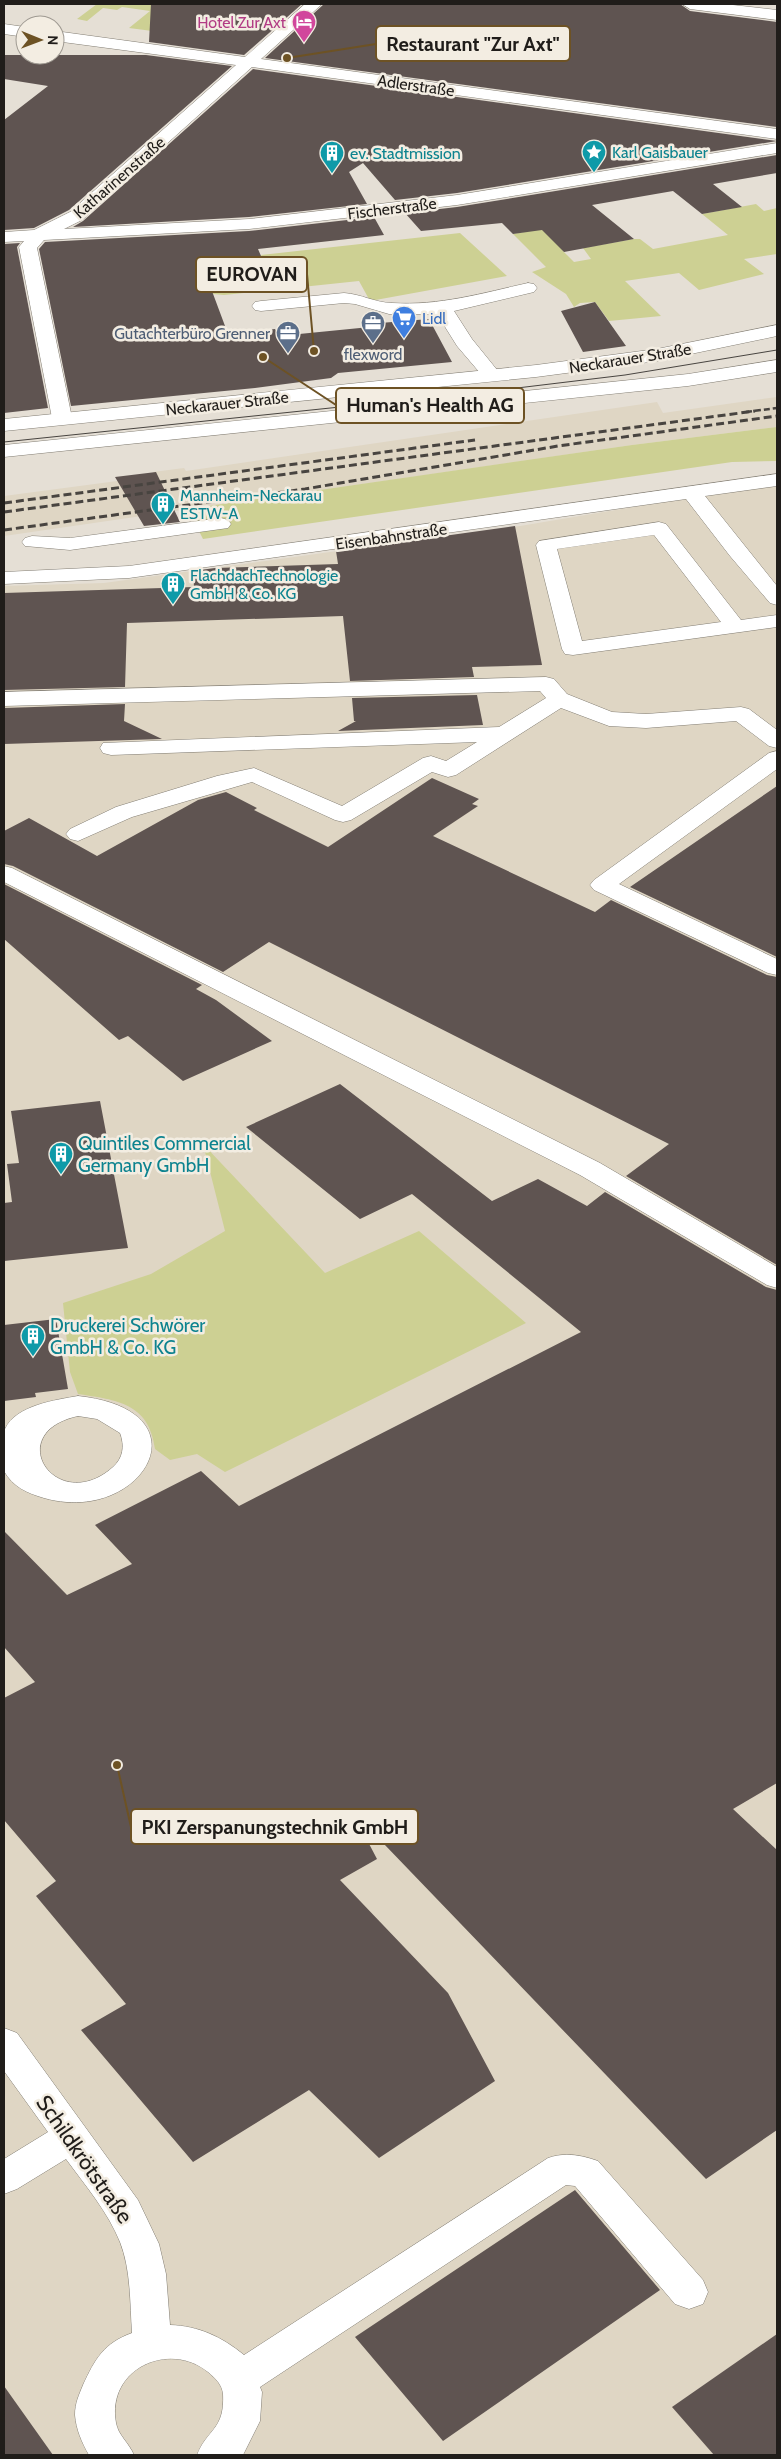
<svg xmlns="http://www.w3.org/2000/svg" width="781" height="2459" font-family="Cabin,sans-serif">
<style>
.built{fill:#dfd6c4}
.green{fill:#cdd093}
.building{fill:#5f5451}
.lines{fill:none;stroke-linecap:round;stroke-linejoin:round}
.minor-casing{stroke:#837e74;stroke-width:1}
.major-casing{stroke:#837e74;stroke-width:1}
.minor{fill:#fff;fill-rule:evenodd}
.major{fill:#fff;fill-rule:evenodd}
.tram{stroke:#484440;stroke-width:1}
.rail-far1{stroke:#484440;stroke-width:2.5;stroke-dasharray:6 3;stroke-linecap:butt}
.rail{stroke:#484440;stroke-width:3;stroke-dasharray:8 4;stroke-linecap:butt}
.labels{text-anchor:middle;stroke-width:5;stroke-linejoin:round;paint-order:stroke}
.far-hotel-label{font-size:16px;fill:#b23c85;stroke:#f3ede2;text-anchor:end}
.far-street-label{font-size:16px;fill:#201d1a;stroke:#f3ede2}
.far-culture-label{font-size:16px;fill:#0d838f;stroke:#f3ede2;text-anchor:start}
.far-shop-label{font-size:16px;fill:#366cbe;stroke:#f3ede2;text-anchor:start}
.far-service-label{font-size:16px;fill:#4e5e75;stroke:#f3ede2;text-anchor:end}
.culture-label{font-size:19px;fill:#0d838f;stroke:#f3ede2;text-anchor:start}
.near-street-label{font-size:22px;fill:#201d1a;stroke:#f3ede2}
.leader{fill:none;stroke:#6d5224;stroke-width:2}
.callout-dot{fill:#6d5224;stroke:#f3ede2;stroke-width:2}
.callout{fill:#f3ede2;stroke:#6d5224;stroke-width:2}
.callout-label{font-size:20px;text-anchor:middle;font-weight:bold;fill:#201d1a}
</style>
<rect width="100%" height="100%" fill="#e5dfd5"/>
<path class="built" d="M777,397V427L632,445L4,536V496L155,476L153,472L184,468L186,471L657,402L663,413Z
M777,483V2455H4V586L104,583L520,526Z"/>
<path class="green" d="M97,4H226L217,11L160,32L129,28L150,11L122,7L117,10L103,8L87,21L77,19Z
M756,204L764,211L777,208V254L744,259L764,274L699,290L679,273L625,281L661,316L609,321L595,302L580,303L574,307L566,294L532,272L546,267L513,234L524,232L548,218L563,251L574,262L591,259L583,248L634,239H640L653,249L728,235L702,214Z
M460,233L507,276L370,301L359,281L224,295L213,294L210,286L175,288L226,258L267,269L261,255Z
M777,427V461L732,462L203,539L188,509L632,445Z
M203,1144L325,1273L419,1231L526,1323L225,1472L197,1454L170,1460L155,1449C149,1403 117,1400 78,1394L70,1372L63,1303L151,1274L225,1231Z"/>
<path class="building" d="M151,4H302L244,55L149,42Z
M324,4H680L690,11L777,22V127L265,58Z
M4,55H146L232,66L69,210L34,228L4,230V120L48,86L4,79Z
M253,69L777,141L457,193L395,200L363,163L349,172L367,204L249,217L73,227L83,221Z
M777,155V173L713,184L742,207L702,214L673,191L592,205L634,239L564,252L542,230L513,234L502,223L421,231L405,213L457,207Z
M374,217L384,235L258,249L267,270L206,275L228,334L275,329L279,336L370,327L368,324L429,319L452,362L338,373L331,378L255,388L71,406L39,249L45,242L249,231Z
M20,243L17,247L48,408L4,413V244Z
M595,302L626,346L583,352L561,311Z
M156,472L180,522L144,526L115,477Z
M515,526L542,665L472,667L474,677L350,681L343,616L127,623L125,687L4,690V593L194,587L193,571L215,568L338,564L336,551Z
M477,695L483,725L338,731L356,721H354L352,698Z
M125,704L124,721L162,739L4,744V708Z
M432,778L479,799L472,804L478,806L433,836L595,912L611,900L767,975L777,977V1265L626,1176L669,1144L269,942L223,972L13,866L4,864V831L29,818L97,856L198,800L226,792L257,808L254,810L328,847Z
M777,786V957L630,887Z
M4,884L202,985L196,989L216,1000L272,1041L183,1081L128,1036L119,1040L4,939Z
M340,1084L492,1201L538,1179L587,1206L605,1192L766,1287L777,1290V1783L733,1809L777,1850V2130L706,2179L359,1818L356,1819L377,1859L340,1880L448,1993L495,2081L379,2158L309,2090L193,2162L81,2030L126,2004L36,1896L56,1881L4,1820V1698L35,1682L4,1647V1531L67,1595L132,1564L95,1525L201,1471L239,1506L581,1332L412,1194L360,1219L246,1127Z
M100,1101L128,1248L4,1261V1203L12,1202L7,1164L19,1163L11,1111Z
M56,1319L68,1389L35,1393L36,1397L4,1401V1325Z
M575,2190L660,2290L443,2441L355,2337Z
M777,2334V2455H714L672,2407Z
M4,2386L53,2455H4Z"/>
<g class="lines">
<defs>
<path id="minor" d="M305,4H322L261,59L777,129V139L252,67L82,220L64,229L249,219L457,195L777,143V153L457,205L249,229L44,240L37,248L72,418L69,422H55L52,418L19,247L24,241L4,242V232L34,230L70,212L236,65L55,41V31L245,57Z
M682,4H724L777,10V20L690,9Z
M4,24L25,27V37L4,34Z
M528,283L534,284L537,288L534,292L454,311L472,339L502,376L500,380H486L457,346L437,314H389L355,304L344,303L261,311L255,310L252,306L255,302L261,301L344,293C361,294 376,303 392,303C439,306 483,293 528,283Z
M777,474V486L705,496L777,586V605L770,603L730,556L686,499L129,578L4,584V572L129,566Z
M221,518L228,520L231,524L228,528L70,550L25,546L22,542L25,538L32,536L70,538Z
M659,522L666,524L741,620L777,615V627L573,655L565,654L562,649L536,545L539,541ZM654,535L721,622L582,641L557,549Z
M546,677L554,679L567,694L612,712L646,714L741,707L749,709L777,730V748L769,746L736,721L646,728L609,726L561,708L456,775L448,777L432,772L351,820L343,822L335,820L252,782L132,817L78,841L70,839L66,834L70,829L116,807L217,776L254,768L342,806L423,758L431,756L446,761L477,742L111,755L103,753L100,748L103,743L499,727L546,698L540,691L4,706V692Z
M777,751V769L619,884L777,959V975L768,973L594,890L590,885L594,880L769,753Z
M4,866L12,868L600,1163L777,1267V1288L767,1285L580,1175L4,882Z
M78,1396C211,1410 142,1526 44,1498C27,1493 13,1487 4,1471C4,1462 1,1436 5,1429C16,1405 56,1400 78,1396ZM78,1416L97,1419L120,1433C125,1446 123,1458 113,1467C57,1517 0,1433 78,1416Z
M4,2028L17,2033L138,2200L159,2244L166,2274L170,2325C199,2326 222,2337 244,2355L548,2158C565,2152 581,2155 598,2161L703,2280L708,2292L703,2304L689,2309L675,2304L575,2186L566,2185L260,2387L262,2392L260,2421L243,2455H197C207,2429 225,2430 223,2394C222,2384 215,2378 208,2372C169,2340 106,2369 116,2423C118,2435 129,2443 134,2455H89C82,2443 76,2429 75,2415C75,2403 79,2395 83,2385C95,2359 104,2343 132,2333C130,2304 131,2270 120,2242C108,2212 85,2185 66,2159L17,2189L4,2194V2159L48,2132L4,2071Z"/>
<path id="major" d="M777,325V336L657,361L536,377L4,431V419L536,365L657,349Z
M777,360V372L688,386L4,457V445L688,374Z"/>
</defs>
<use href="#minor" class="minor-casing"/>
<use href="#major" class="major-casing"/>
<use href="#minor" class="minor"/>
<use href="#major" class="major"/>
<path class="tram" d="M4,442L484,392L625,375L777,350"/>
<path class="rail-far1" d="M746,412L777,408"/>
<path class="rail" d="M4,503L475,440
M4,512L755,411
M4,530L305,489L558,446L777,416"/>
</g>
<defs>
<symbol id="hotel-pin" viewBox="-11 -11 22 30"><path d="M0 17L-7.5 6A9.5 9.5 0 1 1 7.5 6Z" fill="#d1479c" stroke="#f3ede2"/><path d="M-6-4.5h1.5V1H6V5H4.5V3h-9V5H-6ZM-4 0a1.8 1.8 0 1 1 3.6 0ZM.5 0V-2.5h3Q6-2.5 6 0Z" fill="#fff"/></symbol>
<symbol id="sight-pin" viewBox="-11 -11 22 30"><path d="M0 17L-7.5 6A9.5 9.5 0 1 1 7.5 6Z" fill="#0f9aa8" stroke="#f3ede2"/><path d="M0-6L1.8-2.2L6-1.7L2.9 1.2L3.7 5.4L0 3.3L-3.7 5.4L-2.9 1.2L-6-1.7L-1.8-2.2Z" fill="#fff"/></symbol>
<symbol id="building-pin" viewBox="-11 -11 22 30"><path d="M0 17L-7.5 6A9.5 9.5 0 1 1 7.5 6Z" fill="#0f9aa8" stroke="#f3ede2"/><path d="M-4-6H4V6H1V3H-1V6H-4ZM-2.5-4.3h1.7v1.8h-1.7ZM.8-4.3h1.7v1.8H.8ZM-2.5-1h1.7V.8h-1.7ZM.8-1h1.7V.8H.8Z" fill="#fff"/></symbol>
<symbol id="supermarket-pin" viewBox="-11 -11 22 30"><path d="M0 17L-7.5 6A9.5 9.5 0 1 1 7.5 6Z" fill="#3f7fe0" stroke="#f3ede2"/><path d="M-6-5.5h2.5l.6 2H6L4.5 2H-2.5L-4.4-4H-6ZM-1.5 3.2a1.3 1.3 0 1 0 .1 0ZM3 3.2a1.3 1.3 0 1 0 .1 0Z" fill="#fff"/></symbol>
<symbol id="office-pin" viewBox="-11 -11 22 30"><path d="M0 17L-7.5 6A9.5 9.5 0 1 1 7.5 6Z" fill="#5c6f8a" stroke="#f3ede2"/><path d="M-6-3h4V-5.5h4V-3h4V5H-6ZM-1-4.5V-3h2v-1.5ZM-6 0V1H6V0Z" fill="#fff"/></symbol>
</defs>
<g fill-rule="evenodd">
<use href="#hotel-pin" x="290" y="8" width="28" height="38"/>
<use href="#sight-pin" x="580" y="138" width="28" height="38"/>
<use href="#building-pin" x="318" y="139" width="28" height="38"/>
<use href="#supermarket-pin" x="390" y="304" width="28" height="38"/>
<use href="#office-pin" x="359" y="309" width="28" height="38"/>
<use href="#office-pin" x="274" y="319" width="28" height="38"/>
<use href="#building-pin" x="149" y="490" width="28" height="38"/>
<use href="#building-pin" x="159" y="570" width="28" height="38"/>
<use href="#building-pin" x="47" y="1140" width="28" height="38"/>
<use href="#building-pin" x="19" y="1322" width="28" height="38"/>
</g>
<g class="labels">
<g class="far-hotel-label">
<text x="286" y="28">Hotel Zur Axt</text>
</g>
<g class="far-street-label">
<text transform="translate(416 85) rotate(8)" y="6">Adlerstraße</text>
<text transform="translate(119 177) rotate(-41)" y="6">Katharinenstraße</text>
<text transform="translate(392 208) rotate(-7)" y="6">Fischerstraße</text>
<text transform="translate(630 358) rotate(-9)" y="6">Neckarauer Straße</text>
<text transform="translate(227 403) rotate(-6)" y="6">Neckarauer Straße</text>
<text transform="translate(391 536) rotate(-8)" y="6">Eisenbahnstraße</text>
</g>
<g class="far-culture-label">
<text x="612" y="158">Karl Gaisbauer</text>
<text x="350" y="159">ev. Stadtmission</text>
<text x="180" y="501">Mannheim-Neckarau<tspan x="180" dy="18">ESTW-A</tspan></text>
<text x="190" y="581">FlachdachTechnologie<tspan x="190" dy="18">GmbH &amp; Co. KG</tspan></text>
</g>
<g class="far-shop-label">
<text x="422" y="324">Lidl</text>
</g>
<g class="far-service-label">
<text x="270" y="339">Gutachterbüro Grenner</text>
<text x="373" y="360" text-anchor="middle">flexword</text>
</g>
<g class="culture-label">
<text x="78" y="1150">Quintiles Commercial<tspan x="78" dy="22">Germany GmbH</tspan></text>
<text x="50" y="1332">Druckerei Schwörer<tspan x="50" dy="22">GmbH &amp; Co. KG</tspan></text>
</g>
<g class="near-street-label">
<text transform="translate(85 2159) rotate(55)" y="8">Schildkrötstraße</text>
</g>
</g>
<path class="leader" d="M287 58L376 44M314 351L307 274M263 357L336 405M117 1765L131 1827"/>
<g class="callout-dot">
<circle cx="287" cy="58" r="5"/>
<circle cx="314" cy="351" r="5"/>
<circle cx="263" cy="357" r="5"/>
<circle cx="117" cy="1765" r="5"/>
</g>
<g class="callout">
<rect x="376" y="26" width="194" height="35" rx="5"/>
<rect x="196" y="257" width="111" height="35" rx="5"/>
<rect x="336" y="388" width="188" height="35" rx="5"/>
<rect x="131" y="1809" width="287" height="35" rx="5"/>
</g>
<g class="callout-label">
<text x="473" y="51">Restaurant "Zur Axt"</text>
<text x="252" y="281">EUROVAN</text>
<text x="430" y="412">Human's Health AG</text>
<text x="275" y="1834">PKI Zerspanungstechnik GmbH</text>
</g>
<rect width="781" height="2459" fill="none" stroke="#201d1a" stroke-width="10"/>
<g transform="translate(40 40) rotate(91)"><circle r="24" fill="#f3ede2" stroke="#9f9a92"/>
<path d="M0-4L9 19L0 12L-9 19Z" fill="#6d5224"/>
<text y="-8" font-size="14" font-weight="bold" text-anchor="middle" fill="#201d1a">N</text>
</g>
</svg>
